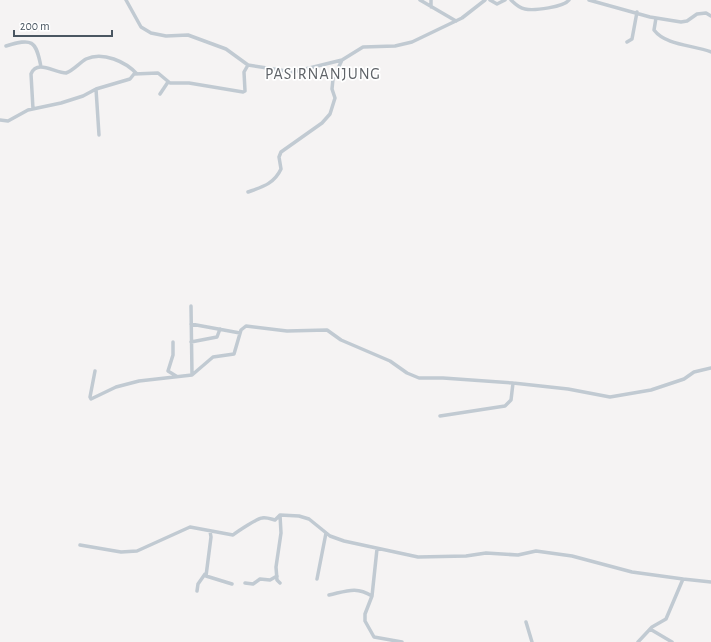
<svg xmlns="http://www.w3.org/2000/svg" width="711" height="642" font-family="'Alegreya Sans',sans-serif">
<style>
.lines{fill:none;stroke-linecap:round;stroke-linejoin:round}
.street{stroke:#c1cad2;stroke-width:3.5}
.labels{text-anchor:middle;stroke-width:3.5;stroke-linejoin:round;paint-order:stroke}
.quarter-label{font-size:16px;letter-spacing:1px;fill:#5f6368;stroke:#fff}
</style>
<rect width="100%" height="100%" fill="#f5f3f3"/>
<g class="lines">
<path class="street" d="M126,0L141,27L151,33L166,36L188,35L226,49L248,65L293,72L342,60L363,47L395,46L412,42L462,18L485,0
M420,0L456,21
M490,0L497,4L505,0
M511,0C515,4 519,8 525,9C534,11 564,7 569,0
M589,0L650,17L681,22L687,21L697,14L706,13L711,16
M431,7V0
M656,18L654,30C666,46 695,45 711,52
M627,42L632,39L637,12
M6,46C32,38 36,40 41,67
M96,89L99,135
M160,94L168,82
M33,109L31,74C37,59 55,73 66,73C74,70 79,63 86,59C103,51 126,62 137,74
M0,120L8,121L28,110L61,103L83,96L96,89L130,79L134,74L158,73L170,83H189L243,92L245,91L244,72L248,65
M248,192C262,187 274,184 281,169L279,157L281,152L322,123L330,114L335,98L332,89L333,79L342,60
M191,306L192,375
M191,324L240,333
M173,342V355L168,371L176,376
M191,342L217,337L220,329
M95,371L90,397L91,399L116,387L139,381L192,375L213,357L234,354L241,330L246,326L287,331L327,330L341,340L390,361L407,373L419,378H443L513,383L568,389L610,397L651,390L684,379L694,372L711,368
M440,416L505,406L511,400L513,383
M210,531L211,537L206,576L232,584
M80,545L121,552L137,551L190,527L233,535C238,531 258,518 262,518C266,517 271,519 275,520L280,515L299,516L309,519L330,536L344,541L418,557L466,556L486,553L518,555L536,551L572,556L632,572L683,579
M377,549L372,596L365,614V621L374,637L402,642
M317,579L326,533
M245,583L253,584L260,579L270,580L277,576
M280,583L277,580L276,567L281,533L280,515
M197,591L198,584L205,574
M329,595C347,591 356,586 372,596
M526,622L532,642
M650,629L672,642
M638,642L652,627L666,619L683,579L711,582"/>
</g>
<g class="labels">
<g class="quarter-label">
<text x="323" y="79">PASIRNANJUNG</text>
</g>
</g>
<path d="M14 30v6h98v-6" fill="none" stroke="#4a5661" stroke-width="2"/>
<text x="20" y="30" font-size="12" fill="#4a5661" stroke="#ffffff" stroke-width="3" paint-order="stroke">200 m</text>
</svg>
